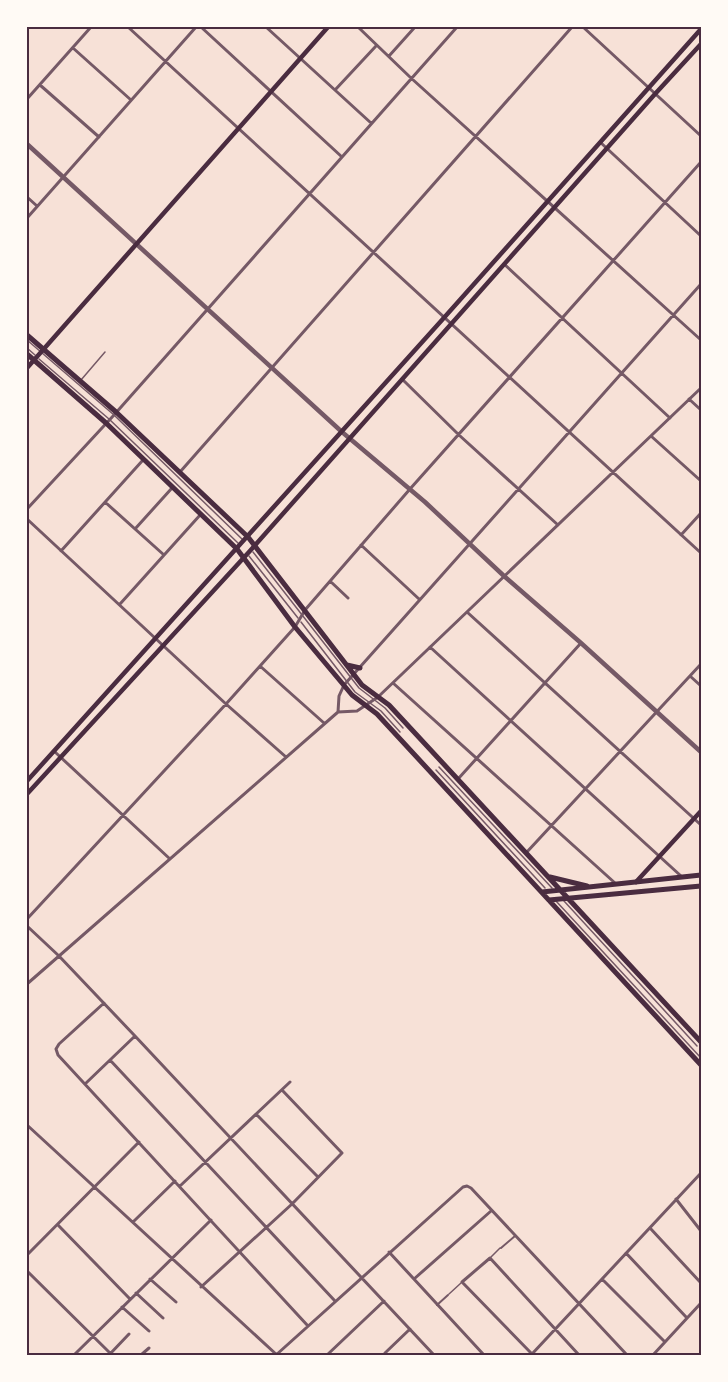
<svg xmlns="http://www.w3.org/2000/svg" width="728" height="1382" font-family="Cabin,sans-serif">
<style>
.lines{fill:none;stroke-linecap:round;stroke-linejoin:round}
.service{stroke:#755966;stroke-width:1.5}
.pedestrian{stroke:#755966;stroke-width:2}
.minor{stroke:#755966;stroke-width:3}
.tertiary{stroke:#755966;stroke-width:4.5}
.secondary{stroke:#4a2c40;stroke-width:4.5}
.primary{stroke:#4a2c40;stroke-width:5}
.neatline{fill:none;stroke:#4a2c40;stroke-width:2}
</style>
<rect width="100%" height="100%" fill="#f7e1d7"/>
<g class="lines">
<path class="service" d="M27,340L114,415L242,539
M27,348L35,355
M39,359L109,419L238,543
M81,380L105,352
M253,552L359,688L385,708L403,728
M249,556L298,618
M301,622L355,692L381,711L400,732
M439,767L552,888
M436,770L545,888
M556,901L701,1058
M564,901L697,1046
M491,1257L500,1248
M449,1294L461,1283"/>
<path class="pedestrian" d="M501,1248L515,1236
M437,1305L448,1295"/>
<path class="minor" d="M128,27L701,553
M201,27L342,157
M266,27L371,123
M358,27L411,78L701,340
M583,27L701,136
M73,48L131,100
M389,56L415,27
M40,85L99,137
M335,90L376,46
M27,99L91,27
M600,142L701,236
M27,197L37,206
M27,218L196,27
M504,264L670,418
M402,379L459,435L558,525
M689,399L701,410
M651,436L701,481
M180,472L572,27
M105,502L164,555
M27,509L114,415L457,27
M27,519L226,704L286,757
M135,529L172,488
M681,535L701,513
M361,545L419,599
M61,551L143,460
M330,581L348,598
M120,604L201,514
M467,612L701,825
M430,647L681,876
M260,666L324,723
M690,676L701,686
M393,683L615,883
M338,712L339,696L344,685L701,284
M338,712L357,711L378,697L701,388
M55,752L170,859
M458,779L581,643
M526,853L701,664
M27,919L226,704L295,627L305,610L410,489L701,162
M27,926L59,956L135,1036L434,1355
M27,984L338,712
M104,1003L59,1044L56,1049L58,1055L308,1326
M110,1060L335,1301
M85,1084L135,1036
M256,1114L318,1177
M27,1125L277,1355
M27,1175V1178
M180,1186L290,1082
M676,1199L701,1231
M133,1222L175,1181
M58,1225L130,1299
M650,1228L701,1283
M389,1252L484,1355
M626,1253L687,1318
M27,1255L139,1142
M27,1271L112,1355
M150,1279L176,1302
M414,1279L491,1211
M602,1279L665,1342
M201,1287L292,1204L342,1153L282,1090
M136,1293L163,1318
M122,1307L149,1331
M385,1353L410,1329
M532,1354L462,1282L490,1258L579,1355
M532,1354L701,1173
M74,1355L211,1220
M109,1355L129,1334
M141,1355L149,1348
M276,1355L463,1187L467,1186L471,1188L627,1355
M327,1355L384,1301
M653,1355L701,1303"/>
<path class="tertiary" d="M27,144L342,432L425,502L504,576L581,643L701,752"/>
<path class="secondary" d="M27,368L328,27
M27,781L442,320L701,29
M27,794L249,552L655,94L701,44
M636,882L701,811"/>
<path class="primary" d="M27,335L116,412L248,537L362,685L389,705L701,1042
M27,354L106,423L237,549L295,627L352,695L377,714L701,1065
M347,665L360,668
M550,877L587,886
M542,892L701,875
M549,900L701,886"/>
</g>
<rect width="728" height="1382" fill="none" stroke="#fffaf5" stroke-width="57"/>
<rect x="28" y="28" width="672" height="1326" class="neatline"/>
</svg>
